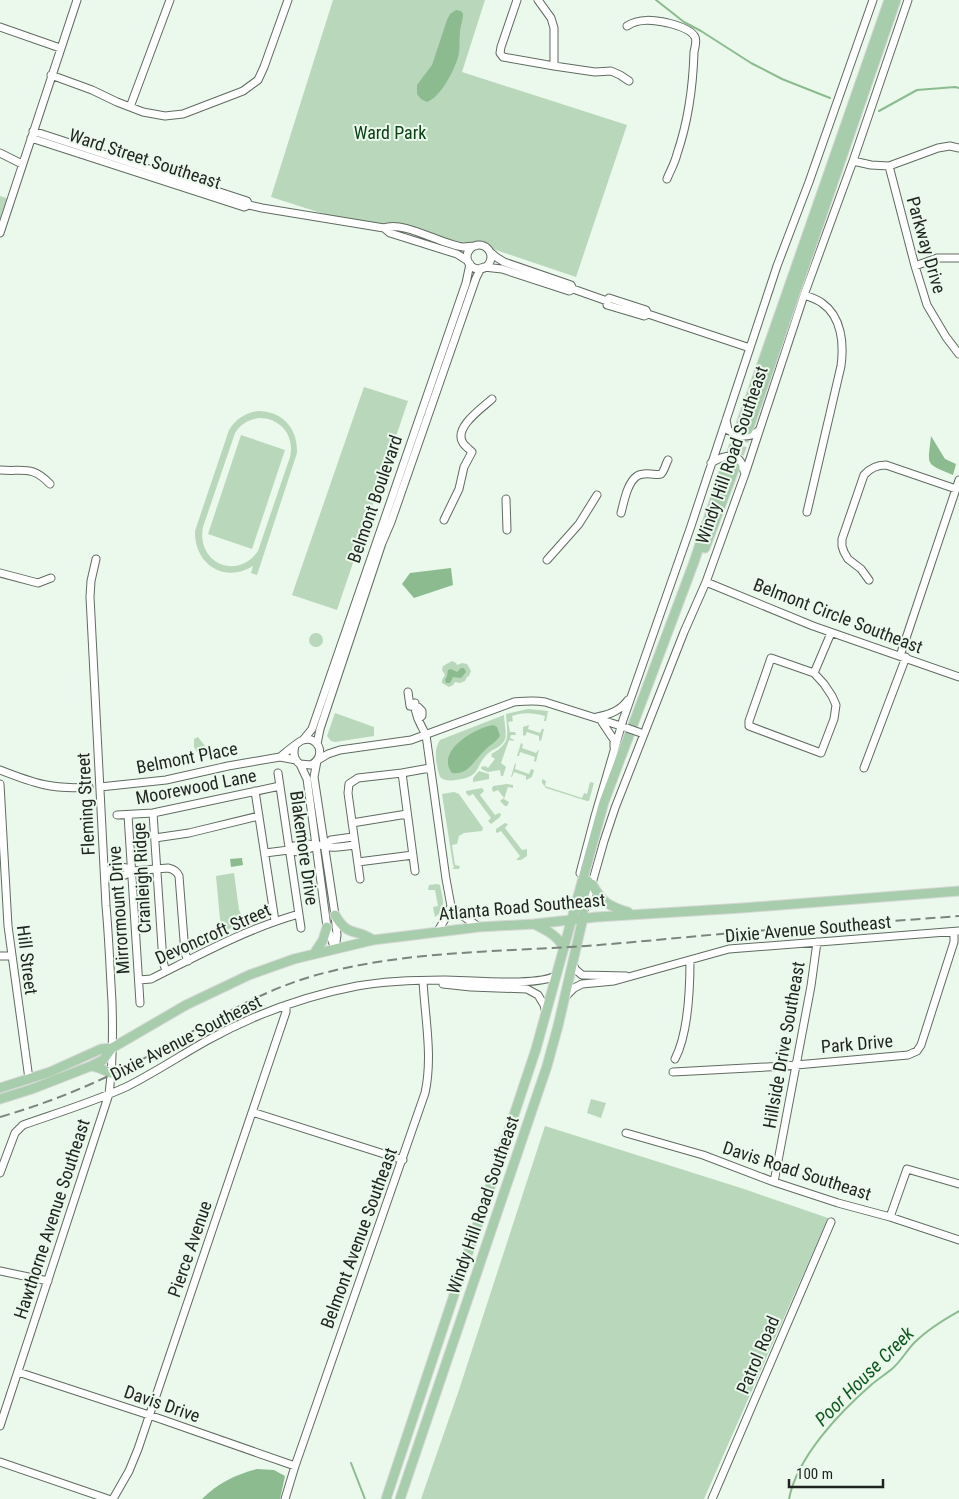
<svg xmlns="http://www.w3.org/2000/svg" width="959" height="1499" font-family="'Roboto Condensed',sans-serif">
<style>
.green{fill:#b9d7bb;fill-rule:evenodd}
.water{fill:#8bbb8f}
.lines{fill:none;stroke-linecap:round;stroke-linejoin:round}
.stream{stroke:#8bbb8f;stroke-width:2}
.major-tunnel{stroke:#c2cec3;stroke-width:9;stroke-dasharray:9 4.5;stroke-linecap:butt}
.minor-casing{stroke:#616b61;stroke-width:9}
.major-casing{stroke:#d7d8d7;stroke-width:11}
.minor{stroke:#fff;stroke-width:7}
.major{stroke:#a8cdac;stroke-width:9}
.rail{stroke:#7c857d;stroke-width:2;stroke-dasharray:10 5;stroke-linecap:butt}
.minor-bridge-casing{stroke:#616b61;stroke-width:9;stroke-linecap:butt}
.minor-bridge{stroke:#fff;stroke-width:7}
.labels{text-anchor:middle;stroke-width:4;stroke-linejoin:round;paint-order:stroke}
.park-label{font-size:18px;fill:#0a4016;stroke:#ebf8ec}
.street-label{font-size:18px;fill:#1f2420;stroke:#ebf8ec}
.water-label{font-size:19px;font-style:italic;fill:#105921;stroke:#ebf8ec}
</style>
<rect width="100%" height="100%" fill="#ebf8ec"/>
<path class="green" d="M333,0H485L462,72L627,125L576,277L481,245L349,222L271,197Z
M0,196L9,199L0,229Z
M364,387L408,401L337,610L292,595Z
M258,411C282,411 298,428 297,453L257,575L251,573L253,566C224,584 194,564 195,531L229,430C236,419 245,413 258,411ZM259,418C281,418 295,436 290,457L258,551C237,581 196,563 203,527L235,433C241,424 248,420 259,418Z
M241,435L285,450L252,549L208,534Z
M309 640a7 7 0 1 1 14 0a7 7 0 1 1-14 0Z
M452,661L456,663L457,665L462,663L467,664L471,671L469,676L467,677L465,681L460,683L455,682L453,685L449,687L442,683V680L445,675L442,670L443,666Z
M528,709L548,711L546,721H544L545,716C533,713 524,712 512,716L513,721L508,722L510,732H515L516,735H511L510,738L514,740V741L509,740L501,763L506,767L503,776H501L500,770L488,772L481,769L482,766L484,767L485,766L488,768L495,759L491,756L492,755L491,754C512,743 507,734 506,714Z
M335,713L374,727V736L335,742L331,741L327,736Z
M504,715C504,722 507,733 505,739C502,747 495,748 490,752C473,765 484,777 455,780C449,781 445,781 440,777C436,765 433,750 440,740Z
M529,725L528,729L540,733L542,729H544L541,741L539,740V736L527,732L525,736L523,735V727Z
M198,737L205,746L204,750L197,752L194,747V739Z
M521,743L523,744L522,748L536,753L539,749L536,762L534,761L535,757L520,752L519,756H517Z
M515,763L516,764L515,769L529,774L531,769L534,770L532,777L526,780V776L514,772L512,777H511Z
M479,771L489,774V779L473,782V778Z
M542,779L546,781L545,786L582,798L584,793L587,794L590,782L594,783L589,801H587L546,788L542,783Z
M507,784L513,785V788L508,787L504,799L509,802L507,806H505L500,801L504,798L498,790L493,792L492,789L493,786Z
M482,788L484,791L480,795L495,815L499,813L501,814L500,817L491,824L488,821L491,818L473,794L469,796L466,793V791Z
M454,792L459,794L483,828L482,831L464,833L459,836L457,844L452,845L455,865L460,866L459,869H453L454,866L453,865L442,794Z
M505,823L508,824L505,828L522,850L527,849V856L521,860H516L520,856L501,831L497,833L496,832V829Z
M234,873L239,910L245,922L224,931L220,919L216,876Z
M437,884L440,885C442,897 448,909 435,917L433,907L438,906L435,890H428L429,885Z
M591,1099L606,1103L601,1118L587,1113Z
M545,1126L744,1189L828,1218L704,1499H421L459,1390Z"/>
<path class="water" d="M456,10L461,11L463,14C463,21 460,26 460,33C459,40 460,47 459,53C456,68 441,97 427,102L421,99L417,94V85L432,65L447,20L450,14Z
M931,436L945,459L956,464L953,475C924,463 928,466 931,436Z
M451,568L453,585L414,598L402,584L410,573Z
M461,668H464L466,672L461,678L453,677L450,683H446L445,680L447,676L448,670L451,669L457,672Z
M493,725L497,727L500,736C496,742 490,745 485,750C474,760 469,775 452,773C435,751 475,728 493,725Z
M242,858L243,865L231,867L230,859Z
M257,1469L274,1470L285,1476L280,1499H202C218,1483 235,1475 257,1469Z"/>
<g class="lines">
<path class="stream" d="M656,0L684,22L701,31L751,63L782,79L830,98
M879,111L917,90L955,87L959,88
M351,1463L365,1499
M789,1499C797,1457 840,1412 871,1385C878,1379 886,1374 893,1368C901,1361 907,1350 915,1342C928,1329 943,1320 959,1311"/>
<path class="major-tunnel" d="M726,466L740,428
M735,467L748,430"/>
<defs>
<path id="minor" d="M517,0L501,47L500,53L503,57L554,66V28L551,18L538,0
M627,26C639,18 654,20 668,23C676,25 691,29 695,37C697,41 695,47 694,52C693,85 688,122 677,154C675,163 670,171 667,179
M0,27L60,48
M554,66L595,72L611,71L620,75L629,81
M51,75L92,90L117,102L143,112L165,116L183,114L243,91L258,80L264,67L288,0
M130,107L170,0
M33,131L247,201L249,205L262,208L384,228C403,220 442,245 463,247C467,247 471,246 475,246
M31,138L244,207L249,205
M0,153L22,164
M853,161L871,165L889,166L938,148L950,146L959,148
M889,166L915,266L927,305L946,337L959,354
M384,228L390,233L457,254L468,261
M0,233L77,0
M467 257a12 12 0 1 1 24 0a12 12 0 1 1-24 0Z
M490,252L496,257L504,262L571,285L573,289
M915,266L937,258H959
M484,267L502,269L569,291L573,289L607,301V305L644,316L648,314
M804,295C810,297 817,299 822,303C842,317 844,344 841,366L807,512
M607,301L609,298L646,310L648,314L750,348
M726,420L728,430C738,437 750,439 759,430
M711,463C725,455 740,450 744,471
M0,470C24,472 32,465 50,484
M506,499L507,530
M621,513C624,502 627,483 637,476C645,471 657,476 661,474C664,472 666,463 668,460
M444,520L459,489L464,467L472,452C469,449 465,446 463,443C453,428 482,408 492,399
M547,560L579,524L597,495
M0,573L38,583L51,578
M869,580L861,569L848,559L844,552L842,546V539L864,475C870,468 877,465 886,465L956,489
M706,582L813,626L959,677
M900,656L959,480
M771,658L814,673L824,684L832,696L836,705L834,719L821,753L749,726V721Z
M814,673L831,633
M408,692L410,706L418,707L422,711V716L418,719
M415,703C414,714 421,725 426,735L446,879L451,906L446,917L438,931
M597,717C609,715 621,710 628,700
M600,719L614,740V747
M303,740L312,729L466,283L470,264
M317,744L320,729L382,543L391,522L476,278L481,268
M280,757C285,753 299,741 303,740C319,735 327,757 311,765L300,764C294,760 293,753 295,746
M318,760L328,754L340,750L411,740L514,702C525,701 534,700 545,702L624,727
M317,761L314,777L335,915L337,935L335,949
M300,764L307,779L327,927L335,949
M864,768L906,657
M0,770C33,783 53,790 89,787
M278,773L301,928
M402,773L430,768
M0,784L8,926L29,1079
M100,787L166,780L228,766L280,757L296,760
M255,791L275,921
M153,813L163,962L166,971
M117,815L153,813L280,786
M128,815L140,1003
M352,823L407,814
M155,838L189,833L259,816
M324,845L331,840L353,837
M289,850C301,856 311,845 323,845C326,845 328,847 331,847C338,848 347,846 355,845
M265,853L289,850L294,846L308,844L316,846
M358,862L413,855
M132,871C124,865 112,867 105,873L111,876L125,875L132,871L168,868C173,869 177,871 179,876L185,953L188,961
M580,873L595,816L623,720L691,526L777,266L809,182L873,0
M360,879L348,793L349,784L358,778L402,773L415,871
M451,906L457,912L479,927
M585,908L604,841L615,808L684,632L706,582L745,474L804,295L853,161L908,0
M0,956H11
M572,963L576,970L582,975L626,976
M139,980L151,979C199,955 246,929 299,914
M443,984L471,987L527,989L538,995L544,1005L546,1013
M564,998L574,988L582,984L614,981L729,949L959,931
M675,1059C688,1034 690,988 690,960
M673,1072L785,1066L908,1055L917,1051L921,1045L954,942V932
M252,1112L403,1160
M626,1133L703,1155L774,1182L838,1203L890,1217L959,1240
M0,1173L15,1133L23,1125C57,1113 93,1102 126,1087C154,1073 181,1055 208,1040C255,1014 305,996 357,986C386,981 416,980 444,980C468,980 540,987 557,975
M774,1182L811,986L817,942
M890,1217L907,1169L959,1184
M0,1271L48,1281
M18,1372L149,1415L295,1466
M0,1426L109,1094C113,1063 113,1033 112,1002C110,970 109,938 106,906L90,597L91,581L96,559
M0,1462L108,1499
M113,1499L129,1471L138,1449L286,1012V1005
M285,1499L295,1466L425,1093C433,1057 425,1018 423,981
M712,1499L831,1222"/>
<path id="major" d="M740,427L889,0
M748,430L896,0
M705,548L735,467
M592,884C602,902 608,906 628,912
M335,915C348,938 357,928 373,940
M534,924C546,930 557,935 564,948
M314,954L323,940L327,927
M91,1066L99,1068L111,1073
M0,1088L50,1072L101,1049L112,1048L186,1005L249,975L294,959L373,940L479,927L534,924L597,917L742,908L959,891
M0,1099L32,1089L91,1066L103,1060L112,1048
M386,1499L536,1049L604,802L694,562L726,466
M400,1499L547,1066L558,1026L583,918V899L588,881"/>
</defs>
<use href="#minor" class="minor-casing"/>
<use href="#major" class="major-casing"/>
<use href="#minor" class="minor"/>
<use href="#major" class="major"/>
<path class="rail" d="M0,1117C55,1101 102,1081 152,1054C205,1025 255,993 313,976C401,951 495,952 586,946C650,941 715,934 780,929C839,924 899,921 959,916"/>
<defs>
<path id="minor-bridge" d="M627,728L641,733"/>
</defs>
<use href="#minor-bridge" class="minor-bridge-casing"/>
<use href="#minor-bridge" class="minor-bridge"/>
</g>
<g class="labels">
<g class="park-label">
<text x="390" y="139">Ward Park</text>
</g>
<g class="street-label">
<text transform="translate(145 159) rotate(18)" y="6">Ward Street Southeast</text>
<text transform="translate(926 245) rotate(74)" y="6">Parkway Drive</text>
<text transform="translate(732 455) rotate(-71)" y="6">Windy Hill Road Southeast</text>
<text transform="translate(375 499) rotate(-71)" y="6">Belmont Boulevard</text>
<text transform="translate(838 616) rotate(21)" y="6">Belmont Circle Southeast</text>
<text transform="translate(187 758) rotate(-11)" y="6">Belmont Place</text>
<text transform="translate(196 787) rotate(-11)" y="6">Moorewood Lane</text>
<text transform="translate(86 804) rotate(-93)" y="6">Fleming Street</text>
<text transform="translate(304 848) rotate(82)" y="6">Blakemore Drive</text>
<text transform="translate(142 878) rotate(-93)" y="6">Cranleigh Ridge</text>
<text transform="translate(522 907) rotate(-5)" y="6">Atlanta Road Southeast</text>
<text transform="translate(119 910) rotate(-94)" y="6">Mirrormount Drive</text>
<text transform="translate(808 929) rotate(-5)" y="6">Dixie Avenue Southeast</text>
<text transform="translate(213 934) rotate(-24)" y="6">Devoncroft Street</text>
<text transform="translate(27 960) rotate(83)" y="6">Hill Street</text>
<text transform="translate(186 1038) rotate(-27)" y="6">Dixie Avenue Southeast</text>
<text transform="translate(857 1044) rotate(-5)" y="6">Park Drive</text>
<text transform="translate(784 1045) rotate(-80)" y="6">Hillside Drive Southeast</text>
<text transform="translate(797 1171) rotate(18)" y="6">Davis Road Southeast</text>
<text transform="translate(483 1205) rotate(-71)" y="6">Windy Hill Road Southeast</text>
<text transform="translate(52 1219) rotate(-72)" y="6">Hawthorne Avenue Southeast</text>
<text transform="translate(359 1238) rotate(-70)" y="6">Belmont Avenue Southeast</text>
<text transform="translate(190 1249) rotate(-71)" y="6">Pierce Avenue</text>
<text transform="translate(758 1355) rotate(-67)" y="6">Patrol Road</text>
<text transform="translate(162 1404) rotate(19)" y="6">Davis Drive</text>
</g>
<g class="water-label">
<text transform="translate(864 1376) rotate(-45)" y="7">Poor House Creek</text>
</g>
</g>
<path d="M789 1479v8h94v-8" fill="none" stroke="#1f2420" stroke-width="2.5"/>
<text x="796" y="1479" font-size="15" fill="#1f2420" stroke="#ebf8ec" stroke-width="4" paint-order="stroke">100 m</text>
</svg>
